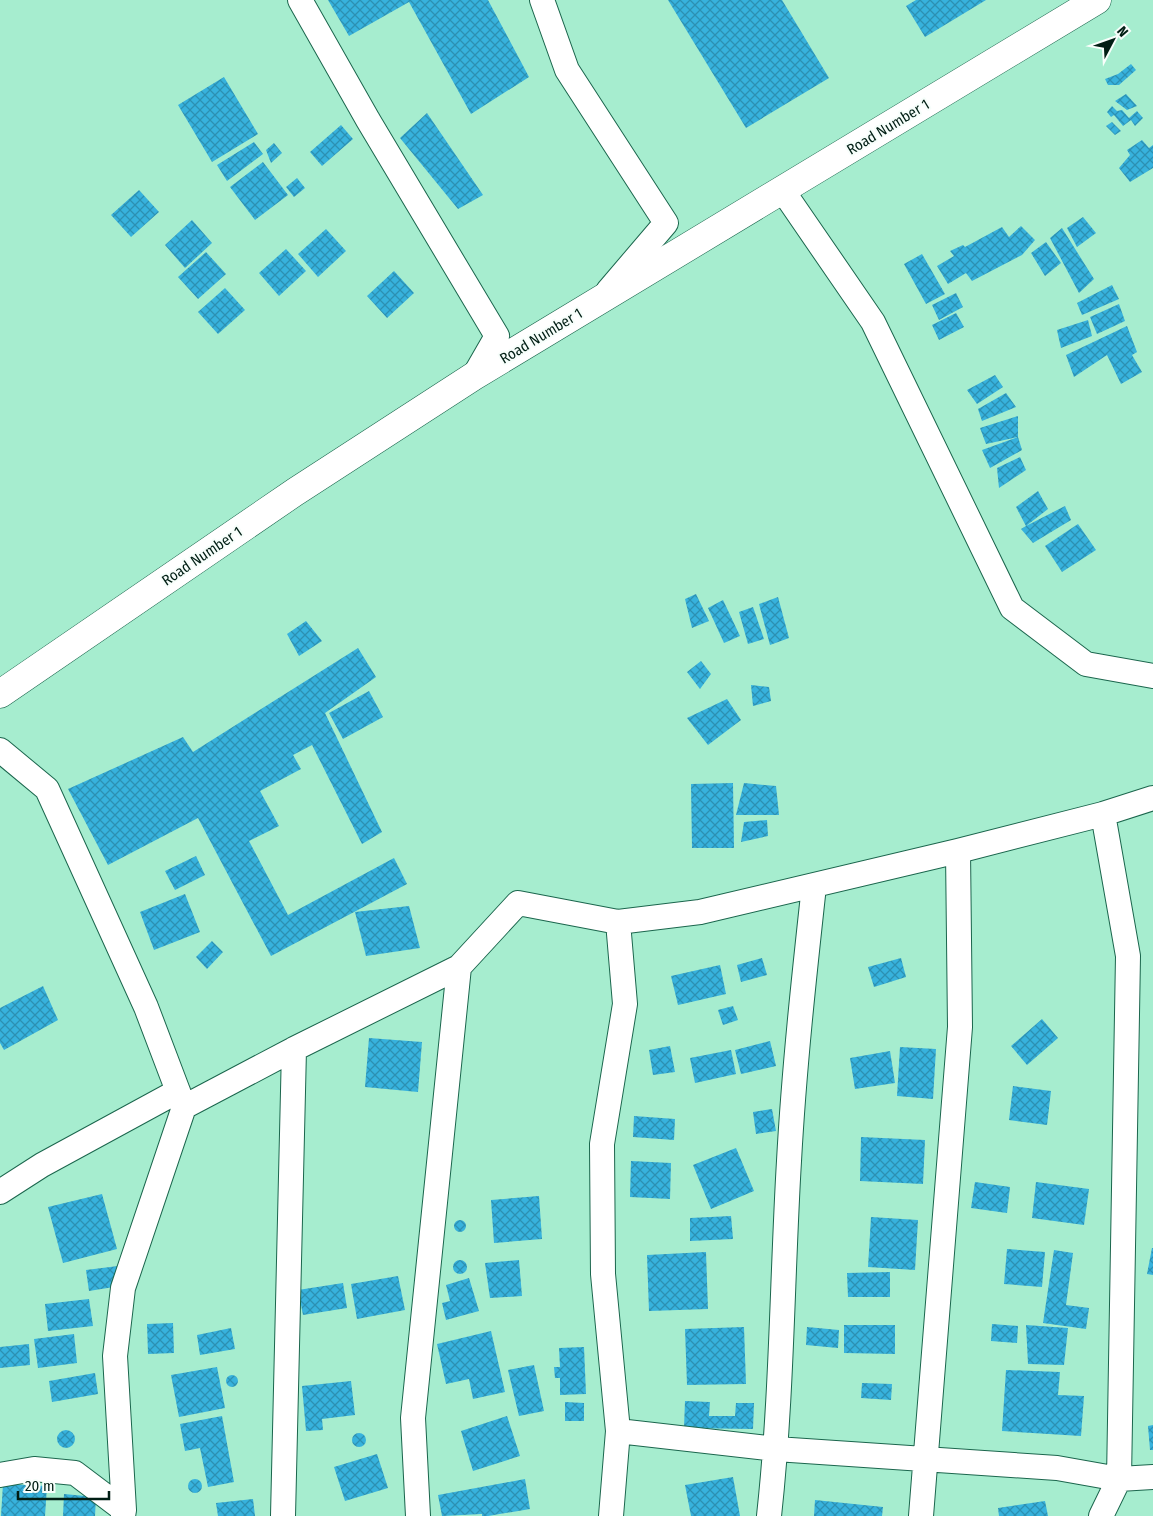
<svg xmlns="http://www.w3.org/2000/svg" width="1153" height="1516" font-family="'Fira Sans Condensed',sans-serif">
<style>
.building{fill:url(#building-cross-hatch)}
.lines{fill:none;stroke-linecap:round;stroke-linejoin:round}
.street-casing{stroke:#1b664d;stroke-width:26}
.highway-casing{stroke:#1b664d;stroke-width:29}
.street{stroke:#fff;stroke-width:24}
.highway{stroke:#fff;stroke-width:28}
.labels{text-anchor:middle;stroke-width:4;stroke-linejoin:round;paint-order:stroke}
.street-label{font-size:15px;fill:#011e14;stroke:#f7fefb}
</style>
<defs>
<pattern id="building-cross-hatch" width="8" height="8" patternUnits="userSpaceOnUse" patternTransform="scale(1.25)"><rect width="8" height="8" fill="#37b2dd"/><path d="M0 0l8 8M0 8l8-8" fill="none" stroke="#2c90b2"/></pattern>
</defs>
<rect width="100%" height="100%" fill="#a6edcf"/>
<path class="building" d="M328,0H488L529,77L471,114L409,2L349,36Z
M668,0H782L829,78L746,128Z
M916,0H986L925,37L906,6Z
M1131,64L1136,70L1119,85H1108L1105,79L1118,74Z
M224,77L258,134L212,162L178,105Z
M1126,94L1137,106L1127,110L1115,101Z
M1112,106L1117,111L1122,110L1129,118L1137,111L1143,118L1135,126L1131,120L1123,126L1114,115L1111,117L1107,112Z
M427,113L483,195L458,209L400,138Z
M1112,122L1121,131L1115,135L1106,126Z
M341,125L353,139L322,166L310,152Z
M1142,140L1149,148L1153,145V168L1130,182L1119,168L1130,155L1127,150Z
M254,142L263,154L227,181L217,165Z
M274,143L282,153L271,163L266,150Z
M263,162L288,195L255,220L230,187Z
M297,178L305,188L294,197L286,187Z
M139,190L159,212L131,237L111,215Z
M1083,217L1096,233L1077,247L1067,228Z
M192,220L212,243L185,268L165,245Z
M1021,226L1035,240L1022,255L972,281L966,273L948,284L937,266L954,256L950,251L963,245L965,247L1002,227L1009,237Z
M1062,228L1094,279L1079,293L1050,238Z
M326,229L346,251L318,277L298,254Z
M1046,242L1061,263L1045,276L1031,253Z
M286,249L306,271L279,296L259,273Z
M206,252L226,274L198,299L178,277Z
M922,254L945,294L926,304L904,264Z
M394,271L414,293L387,318L367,296Z
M1112,285L1119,299L1082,315L1077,303Z
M225,288L245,310L218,334L198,312Z
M956,293L963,307L939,320L932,305Z
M1119,304L1125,321L1097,334L1090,317Z
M956,313L964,327L939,340L932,325Z
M1088,320L1092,336L1061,348L1057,330Z
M1127,326L1137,352L1132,355L1142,372L1121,384L1107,355L1074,377L1066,355Z
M995,375L1003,387L977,404L967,390Z
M1006,393L1016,407L982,421L978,409Z
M1018,416V437L1022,450L990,468L982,450L1018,437L986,444L980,428Z
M1020,457L1026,470L999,488L997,468Z
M1038,491L1048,509L1026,526L1065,506L1071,520L1033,543L1021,529L1026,526L1016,507Z
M1078,524L1096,550L1062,572L1045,546Z
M696,594L709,621L692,628L685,599Z
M778,597L789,638L770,645L759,604Z
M723,600L740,636L724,643L708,608Z
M753,607L764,639L748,644L739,612Z
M306,621L322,641L299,656L287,634Z
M358,648L376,677L325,713L382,832L362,844L312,745L293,755L301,769L260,791L279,826L249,841L288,915L394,858L407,884L271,956L198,818L108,865L68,789L183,737L193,752Z
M701,661L711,674L700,689L687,672Z
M751,685L769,687L771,701L753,706Z
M369,691L383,717L343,739L329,713Z
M727,699L741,720L708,745L687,718Z
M733,783L734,848H692L691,784Z
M744,783L776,786L779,815H736Z
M767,820L768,836L741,842L744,822Z
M196,856L205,875L175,890L165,871Z
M185,894L200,932L154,950L140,912Z
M409,906L420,948L366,956L355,912Z
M212,941L223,952L207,969L196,957Z
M762,958L767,975L741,982L737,965Z
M901,958L906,977L874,987L868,967Z
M720,965L726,994L678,1005L671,976Z
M43,986L58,1020L4,1050L0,1043V1008Z
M733,1006L738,1020L723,1025L718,1010Z
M1042,1019L1058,1038L1027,1065L1011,1046Z
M369,1038L422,1042L418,1092L365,1087Z
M770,1041L776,1066L741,1074L735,1050Z
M670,1046L675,1072L653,1075L649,1050Z
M900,1047L936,1049L933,1099L897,1096Z
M731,1050L736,1074L695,1083L690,1058Z
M890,1051L895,1083L855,1089L850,1058Z
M1013,1086L1051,1091L1047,1125L1009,1120Z
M772,1109L776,1131L756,1134L753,1112Z
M634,1116L675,1119L674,1140L633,1137Z
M861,1137L925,1140L923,1184L860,1181Z
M736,1148L754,1191L711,1209L693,1165Z
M631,1161L671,1163L670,1199L630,1197Z
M975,1182L1010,1187L1007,1213L971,1208Z
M1036,1182L1089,1189L1084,1225L1032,1218Z
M102,1194L117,1249L63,1263L48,1207Z
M539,1196L542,1239L494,1243L491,1200Z
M731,1216L733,1239L690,1241V1218Z
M871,1217L918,1220L915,1270L868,1267Z
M454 1226a6 6 0 1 1 12 0a6 6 0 1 1-12 0Z
M1152,1248H1153V1275L1147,1274Z
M1007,1249L1045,1252L1042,1287L1004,1284Z
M1054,1250L1073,1253L1066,1305L1089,1308L1086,1329L1043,1323Z
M706,1252L708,1309L649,1311L647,1255Z
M453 1267a7 7 0 1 1 14 0a7 7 0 1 1-14 0Z
M519,1260L522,1296L490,1298L485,1263Z
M118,1266L120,1286L89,1291L86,1270Z
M890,1272V1297H848L847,1273Z
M398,1276L405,1310L357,1319L351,1284Z
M469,1278L479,1311L446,1320L442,1303L450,1301L446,1285Z
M343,1283L347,1308L303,1315L298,1290Z
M89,1299L93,1326L48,1331L45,1304Z
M173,1323L174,1353L148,1354L147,1324Z
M992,1324L1018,1326L1017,1343L991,1341Z
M844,1325H895V1354L844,1353Z
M1026,1325L1068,1328L1064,1365L1028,1364Z
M744,1327L746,1384L687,1385L685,1329Z
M807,1327L839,1330L838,1348L806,1345Z
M231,1328L235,1349L200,1355L197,1335Z
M491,1331L505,1392L473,1399L469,1379L446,1384L437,1344Z
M74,1334L77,1363L38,1368L34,1339Z
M29,1344L30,1365L0,1368V1347Z
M584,1347L586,1394L560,1395V1378H555L554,1367H560L559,1348Z
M534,1365L544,1411L519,1416L508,1370Z
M217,1367L225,1408L179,1417L171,1375Z
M1006,1370L1060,1372L1058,1395L1084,1396L1081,1436L1002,1431Z
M95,1373L98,1394L52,1402L49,1381Z
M226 1381a6 6 0 1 1 12 0a6 6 0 1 1-12 0Z
M351,1381L355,1415L322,1419L323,1430L306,1431L302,1386Z
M862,1383L892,1384L891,1400L861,1398Z
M685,1401L710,1402L709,1416H735L736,1403H754L753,1429L684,1428Z
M565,1402L584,1403V1421H565Z
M222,1416L234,1482L208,1487L200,1448L185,1451L180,1424Z
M507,1416L520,1456L473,1471L461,1431Z
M1153,1425V1450H1150L1148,1426Z
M57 1439a9 9 0 1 1 18 0a9 9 0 1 1-18 0Z
M352 1440a7 7 0 1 1 14 0a7 7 0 1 1-14 0Z
M377,1454L388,1488L345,1501L334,1467Z
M733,1477L740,1516H691L685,1485Z
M188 1486a7 7 0 1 1 14 0a7 7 0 1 1-14 0Z
M525,1479L530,1509L488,1516H482V1514L442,1516L438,1495Z
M3,1484L47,1486L45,1516H1Z
M64,1494L96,1497L95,1516H63Z
M253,1499L255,1516H218L216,1503Z
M815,1500L883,1507L882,1516H814Z
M1045,1501L1048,1516H999L998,1508Z"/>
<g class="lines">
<defs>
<path id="street" d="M300,0L368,120L497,336L474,376
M542,0L567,70L666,223L608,291
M783,191L873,322L1012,608L1086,664L1153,676
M0,750L47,789L146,1007L184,1107L123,1288L115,1356L124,1510
M184,1107L294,1049L459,967
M0,1192L42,1165L178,1091
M618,1431L776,1449L1057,1468L1119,1479L1153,1477
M0,1475L34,1469L75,1473L124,1510L123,1516
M283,1516L294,1049
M418,1516L413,1418L459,967L518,903L618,922L700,912L958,851L1103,814L1153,798
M611,1516L618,1431L603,1274L602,1144L625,1004L618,922
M769,1516C782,1398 782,1279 789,1161C794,1069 804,977 814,886
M921,1516L960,1027L958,851
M1101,1516L1119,1479L1128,956L1103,814"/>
<path id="highway" d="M0,694L295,492L474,376L1097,0"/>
</defs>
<use href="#street" class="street-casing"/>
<use href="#highway" class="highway-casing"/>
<use href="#street" class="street"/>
<use href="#highway" class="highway"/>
</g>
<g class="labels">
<g class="street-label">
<text transform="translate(888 127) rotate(-31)" y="5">Road Number 1</text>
<text transform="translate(541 336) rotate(-31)" y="5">Road Number 1</text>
<text transform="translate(202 556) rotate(-34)" y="5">Road Number 1</text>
</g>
</g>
<g transform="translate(1113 40) rotate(49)" stroke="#f7fefb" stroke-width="4" paint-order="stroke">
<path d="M0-4L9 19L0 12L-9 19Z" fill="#011e14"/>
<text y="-8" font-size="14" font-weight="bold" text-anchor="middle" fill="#011e14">N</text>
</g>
<path d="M18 1491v8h91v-8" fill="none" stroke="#011e14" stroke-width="2.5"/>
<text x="25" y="1491" font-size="15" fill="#011e14" stroke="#f7fefb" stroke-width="4" paint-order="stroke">20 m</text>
</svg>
